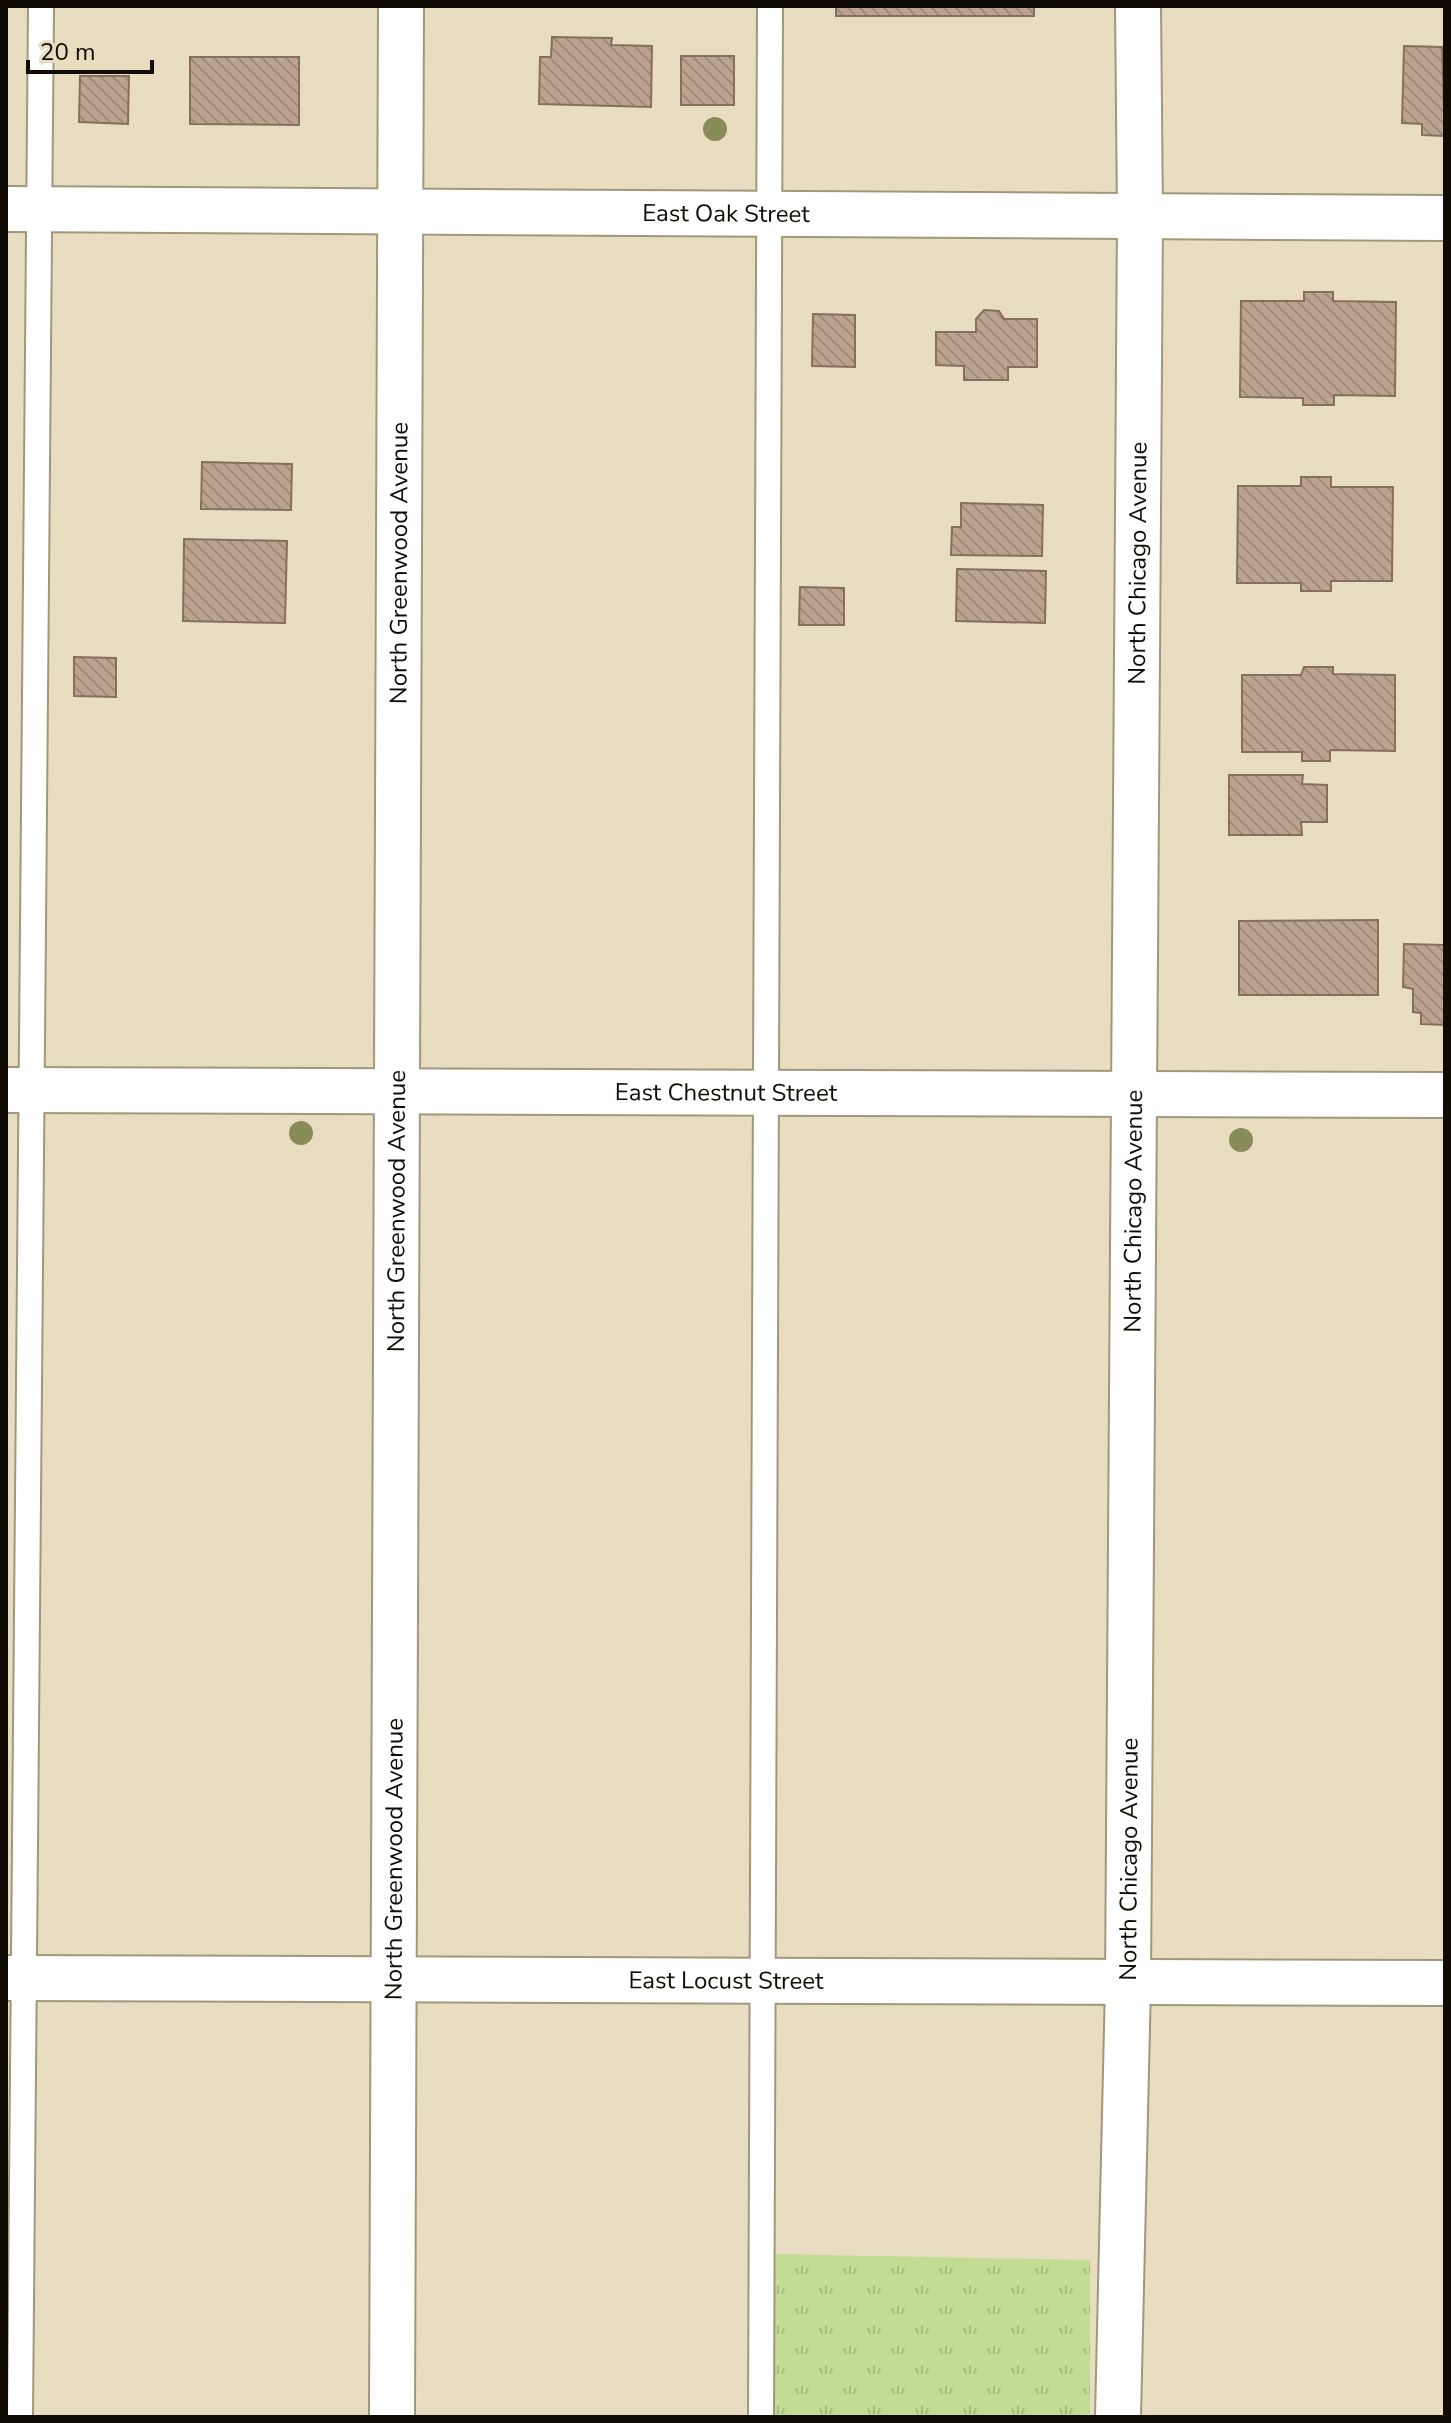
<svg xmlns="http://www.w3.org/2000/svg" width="1451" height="2423" font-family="'Nunito Sans',sans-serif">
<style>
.grass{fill:url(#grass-tufts)}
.building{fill:url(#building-back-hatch);stroke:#866f5c;stroke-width:2}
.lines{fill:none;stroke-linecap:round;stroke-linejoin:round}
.service-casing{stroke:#a2977c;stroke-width:28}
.minor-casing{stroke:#a2977c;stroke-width:48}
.tertiary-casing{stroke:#a2977c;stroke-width:48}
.service{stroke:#fff;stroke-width:24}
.minor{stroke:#fff;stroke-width:44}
.tertiary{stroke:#fff;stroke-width:44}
.tree{fill:#888c58}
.labels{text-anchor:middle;stroke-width:6;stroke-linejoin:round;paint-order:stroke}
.street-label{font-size:24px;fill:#100c04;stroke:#e9ddc1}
</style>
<defs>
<pattern id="grass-tufts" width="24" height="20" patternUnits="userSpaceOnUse" patternTransform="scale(2)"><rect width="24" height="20" fill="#c2dc93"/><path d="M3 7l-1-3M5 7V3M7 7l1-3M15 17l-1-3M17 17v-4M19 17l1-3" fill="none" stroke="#a6bc7d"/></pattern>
<pattern id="building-back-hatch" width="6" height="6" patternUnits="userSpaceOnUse" patternTransform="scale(2)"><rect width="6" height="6" fill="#bba38f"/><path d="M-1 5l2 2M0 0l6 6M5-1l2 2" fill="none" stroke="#a08b7a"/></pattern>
</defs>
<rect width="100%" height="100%" fill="#e9ddc1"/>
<path class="grass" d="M774,2254L1090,2260V2417H774Z"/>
<path class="building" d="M836,6H1034V16H836Z
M552,37L612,38L611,45L652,46L651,107L539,104L540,57H551Z
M1404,46L1442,47L1445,136L1422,135V124L1402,123Z
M681,56H734V105H681Z
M190,57H299V125L190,124Z
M80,76H129L128,124L79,122Z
M1304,292H1333V301L1396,302L1395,396L1334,395V405H1303V398L1240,397L1241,301H1304Z
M984,310L999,311L1004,319H1037V367H1008V380H964V366L936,365V332H976V319Z
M813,314L855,315V367L812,366Z
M202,462L292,464L291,510L201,509Z
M1301,477H1331V487H1393L1392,581H1331V591H1301V583H1237L1238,486H1301Z
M961,503L1043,505L1042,556L951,555L952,527H961Z
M184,539L287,541L285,623L183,621Z
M957,569L1046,571L1045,623L956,621Z
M800,587L844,588V625H799Z
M74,657L116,658V697L74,696Z
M1304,667H1333V674L1395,675V751L1330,750V761H1302V752H1242V675H1301Z
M1229,775H1303L1302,784L1327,785V822H1301L1302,835H1229Z
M1378,920V995H1239V921Z
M1404,944L1445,945V1025L1421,1024V1013L1413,1012V989L1403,987Z"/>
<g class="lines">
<defs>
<path id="service" d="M20,2417L41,6
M761,2417L770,6"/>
<g id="minor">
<path id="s1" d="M6,209L1445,218"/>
<path id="s2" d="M6,1090L1445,1095"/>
<path id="s3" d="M6,1978L1445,1983"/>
<path id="s4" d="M1118,2417L1128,1984L1140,216L1138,6"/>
</g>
<g id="tertiary">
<path id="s5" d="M392,2417L401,6"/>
</g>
</defs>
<use href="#service" class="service-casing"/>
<use href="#minor" class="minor-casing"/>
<use href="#tertiary" class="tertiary-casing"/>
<use href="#service" class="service"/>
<use href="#minor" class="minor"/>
<use href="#tertiary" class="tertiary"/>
</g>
<g class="tree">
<circle cx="715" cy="129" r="12"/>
<circle cx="301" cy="1133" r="12"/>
<circle cx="1241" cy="1140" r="12"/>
</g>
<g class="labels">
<g class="street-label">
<text dy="8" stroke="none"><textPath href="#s1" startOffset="720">East Oak Street</textPath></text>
<text dy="8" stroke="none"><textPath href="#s5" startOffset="1854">North Greenwood Avenue</textPath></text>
<text dy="8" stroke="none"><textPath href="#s4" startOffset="1854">North Chicago Avenue</textPath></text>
<text dy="8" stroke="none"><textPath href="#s2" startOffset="720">East Chestnut Street</textPath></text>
<text dy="8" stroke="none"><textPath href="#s5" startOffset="1206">North Greenwood Avenue</textPath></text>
<text dy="8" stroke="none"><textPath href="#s4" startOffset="1206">North Chicago Avenue</textPath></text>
<text dy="8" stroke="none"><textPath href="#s5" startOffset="558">North Greenwood Avenue</textPath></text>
<text dy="8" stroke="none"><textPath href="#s4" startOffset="558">North Chicago Avenue</textPath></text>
<text dy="8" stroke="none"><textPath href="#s3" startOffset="720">East Locust Street</textPath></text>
</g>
</g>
<rect width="1451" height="2423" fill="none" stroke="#100c04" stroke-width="16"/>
<path d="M28 60v12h124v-12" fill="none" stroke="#100c04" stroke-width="4"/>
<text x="40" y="60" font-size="24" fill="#100c04" stroke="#e9ddc1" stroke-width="6" paint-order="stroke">20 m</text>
</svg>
